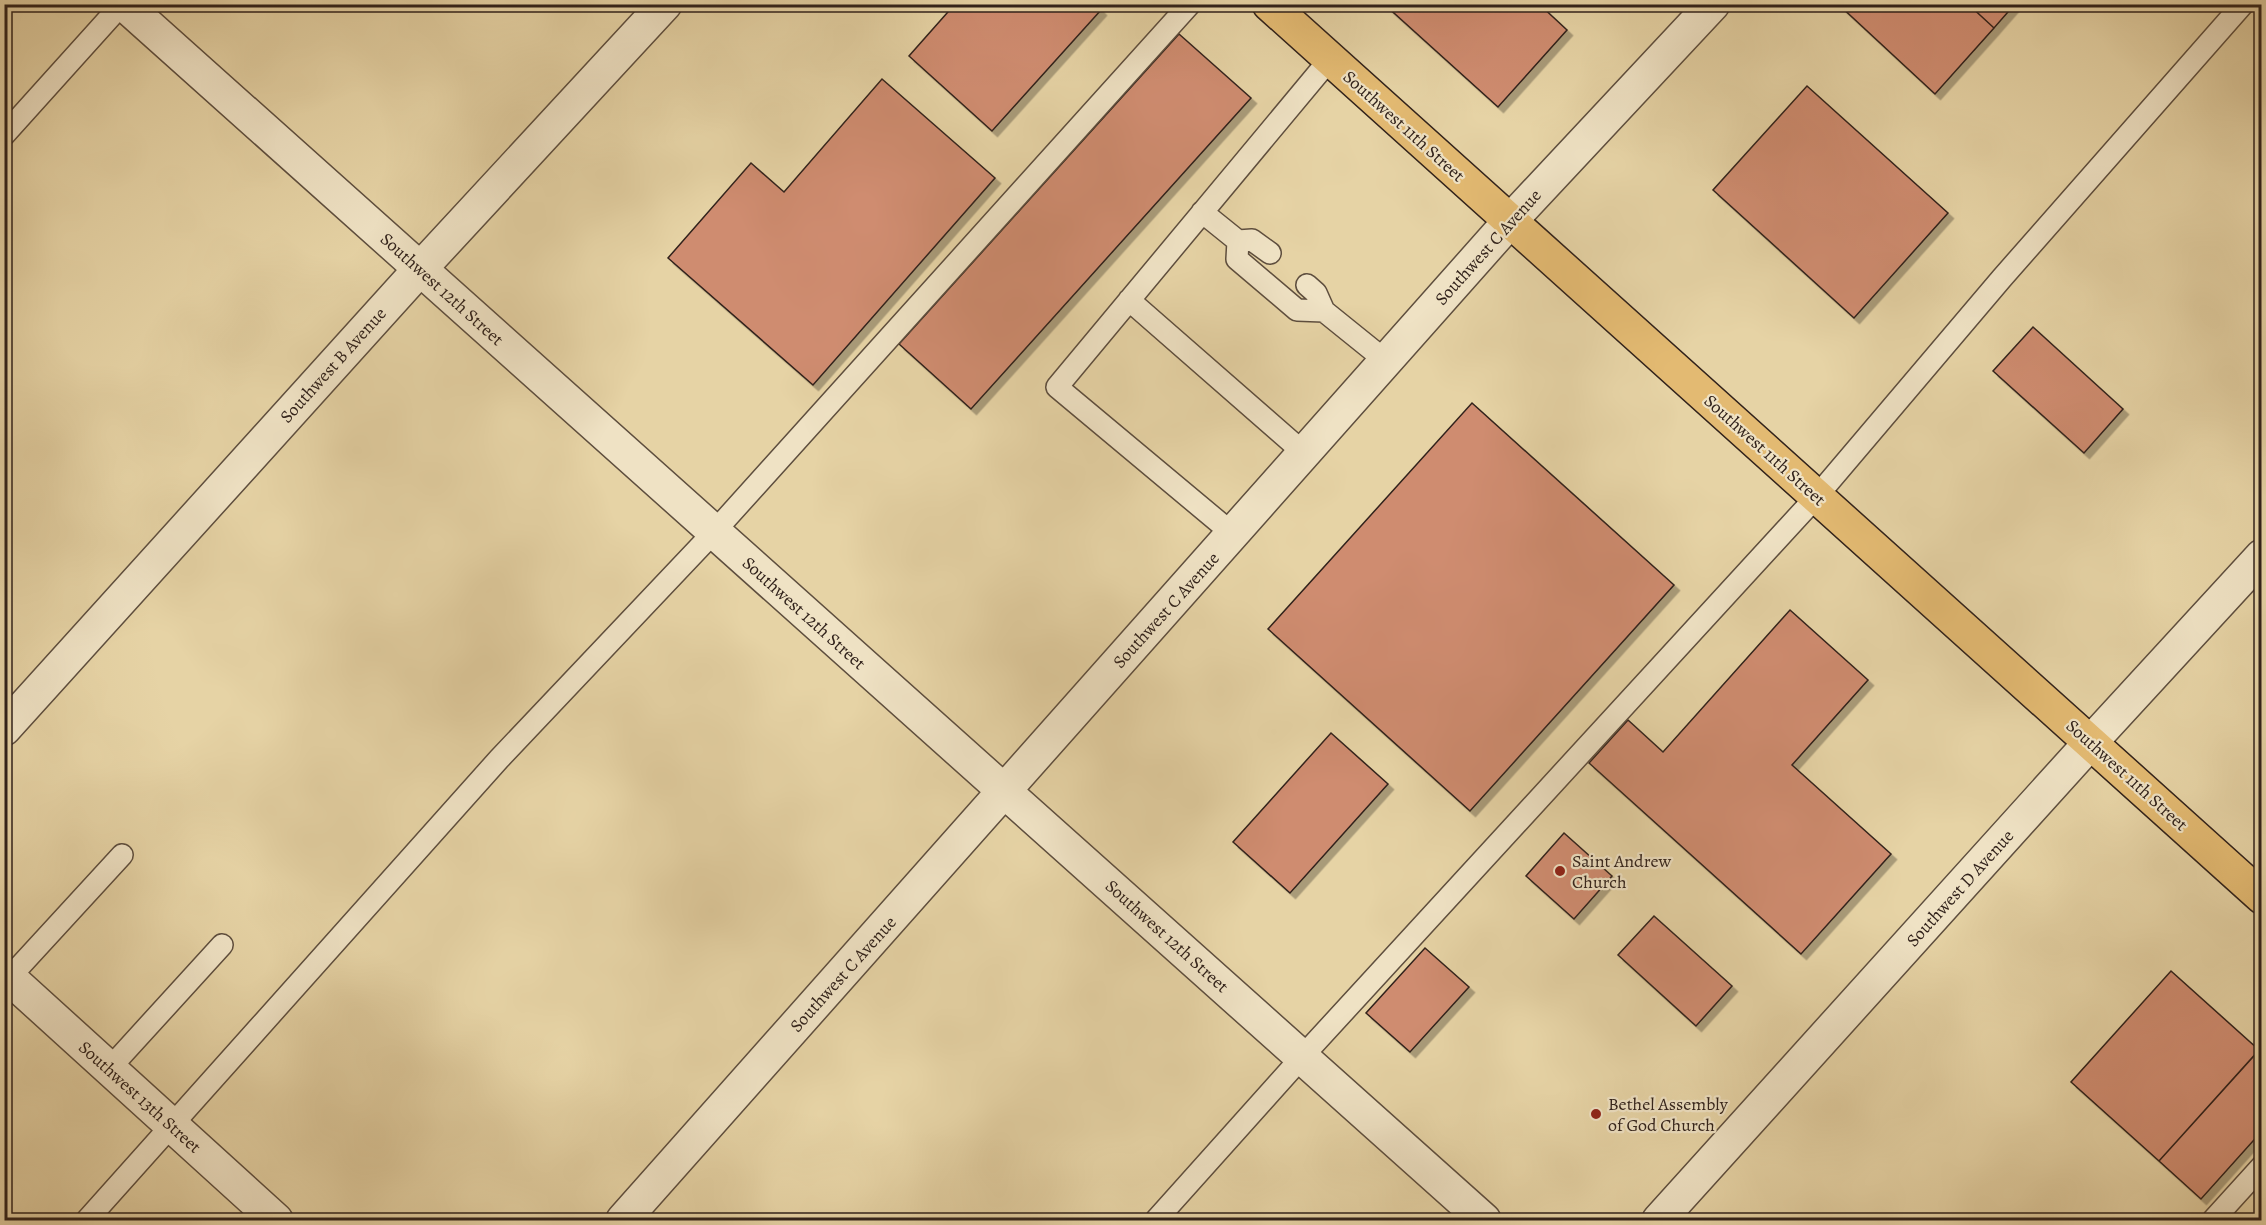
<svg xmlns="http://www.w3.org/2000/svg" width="2266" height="1225" font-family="Alegreya,serif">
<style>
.building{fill:#cf8c70;stroke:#31221b;stroke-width:1.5;filter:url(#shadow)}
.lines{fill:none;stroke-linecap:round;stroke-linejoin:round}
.service-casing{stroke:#5e4e3e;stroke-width:24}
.minor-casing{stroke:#5e4e3e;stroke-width:36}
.tertiary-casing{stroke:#5e4e3e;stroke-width:36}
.primary-casing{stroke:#31221b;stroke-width:36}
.service{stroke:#efe2c4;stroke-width:21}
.minor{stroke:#efe2c4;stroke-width:33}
.tertiary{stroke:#efe2c4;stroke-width:33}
.primary{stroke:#e3ba72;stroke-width:33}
.poi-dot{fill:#8f2418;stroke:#efe2c4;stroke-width:2}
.labels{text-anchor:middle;stroke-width:4.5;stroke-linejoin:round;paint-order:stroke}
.street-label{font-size:18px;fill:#31221b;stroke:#efe2c4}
.poi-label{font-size:18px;fill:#31221b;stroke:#efe2c4;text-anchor:start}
</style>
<defs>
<filter id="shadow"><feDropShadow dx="5.5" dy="5.5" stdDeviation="0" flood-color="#0004"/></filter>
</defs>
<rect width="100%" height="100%" fill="#e6d3a5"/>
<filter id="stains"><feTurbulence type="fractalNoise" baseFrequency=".00333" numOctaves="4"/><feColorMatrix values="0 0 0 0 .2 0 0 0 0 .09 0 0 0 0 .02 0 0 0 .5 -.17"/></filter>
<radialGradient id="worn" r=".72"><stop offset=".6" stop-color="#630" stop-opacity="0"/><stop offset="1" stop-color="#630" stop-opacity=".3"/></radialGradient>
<path class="building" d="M955,4H1095L1101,10L992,131L909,56Z
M1384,4H1539L1567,30L1498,107Z
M1838,4H1968L1994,28L1935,94Z
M1968,4H2015L1994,28Z
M1179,34L1251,98L971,409L899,344Z
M882,79L995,178L813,385L668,258L751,163L784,192Z
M1807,86L1948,213L1854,318L1713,190Z
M2033,327L2123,409L2084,453L1993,371Z
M1472,403L1674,585L1470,811L1268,629Z
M1790,610L1868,680L1792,765L1891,854L1801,954L1589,763L1628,720L1663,752Z
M1331,733L1388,784L1290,893L1233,842Z
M1564,833L1612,876L1574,919L1526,876Z
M1654,916L1732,986L1696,1026L1618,955Z
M1425,948L1469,987L1410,1052L1366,1013Z
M2171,971L2259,1050L2159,1161L2071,1082Z
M2262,1047V1131L2201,1199L2159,1161Z"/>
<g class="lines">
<defs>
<path id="service" d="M4,135L122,4
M1202,212L1238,241L1252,240L1270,253
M1238,241L1237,259L1297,310L1324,311L1386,361
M1307,285L1316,293L1324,311
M1129,300L1304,453
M1233,534L1057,387L1330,59
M9,978L122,855
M109,1069L222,945
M87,1220L499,759L714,532L1190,4
M1156,1220L1302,1057L1817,496L2002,278L2243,4
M2213,1220L2262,1166"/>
<path id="minor" d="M124,4L1484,1220
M4,973L276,1220
M623,1220L1510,221"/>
<path id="tertiary" d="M1510,221L1713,4
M4,729L420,269L665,4
M1659,1220L2090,743L2262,556"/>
<path id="primary" d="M1269,4L2262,897"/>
</defs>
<use href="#service" class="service-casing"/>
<use href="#minor" class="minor-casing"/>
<use href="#tertiary" class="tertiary-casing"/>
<use href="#primary" class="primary-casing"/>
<use href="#service" class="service"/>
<use href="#minor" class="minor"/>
<use href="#tertiary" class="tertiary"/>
<use href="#primary" class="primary"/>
</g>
<g class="poi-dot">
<circle cx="1560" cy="871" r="6"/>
<circle cx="1596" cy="1114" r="6"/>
</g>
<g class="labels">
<g class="street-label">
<text transform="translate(1404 126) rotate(42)" y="6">Southwest 11th Street</text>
<text transform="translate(1488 247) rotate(-48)" y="6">Southwest C Avenue</text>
<text transform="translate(442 289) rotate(42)" y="6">Southwest 12th Street</text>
<text transform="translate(333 365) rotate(-48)" y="6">Southwest B Avenue</text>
<text transform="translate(1765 450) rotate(42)" y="6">Southwest 11th Street</text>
<text transform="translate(1166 610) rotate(-48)" y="6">Southwest C Avenue</text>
<text transform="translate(804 613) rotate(42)" y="6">Southwest 12th Street</text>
<text transform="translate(2127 775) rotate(42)" y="6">Southwest 11th Street</text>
<text transform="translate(1960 888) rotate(-48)" y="6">Southwest D Avenue</text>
<text transform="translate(1167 936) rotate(42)" y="6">Southwest 12th Street</text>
<text transform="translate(843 974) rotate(-48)" y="6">Southwest C Avenue</text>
<text transform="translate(140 1097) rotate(42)" y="6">Southwest 13th Street</text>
</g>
<g class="poi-label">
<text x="1572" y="867">Saint Andrew<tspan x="1572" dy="21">Church</tspan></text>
<text x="1608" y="1110">Bethel Assembly<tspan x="1608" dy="21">of God Church</tspan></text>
</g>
</g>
<rect width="2266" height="1225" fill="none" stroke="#e6d3a5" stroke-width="24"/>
<rect x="6" y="6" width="2254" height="1213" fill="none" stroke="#31221b" stroke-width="3"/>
<rect x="12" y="12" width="2242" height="1201" fill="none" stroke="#31221b" stroke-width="1.5"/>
<rect width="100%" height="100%" filter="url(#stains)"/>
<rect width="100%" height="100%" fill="url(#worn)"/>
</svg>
